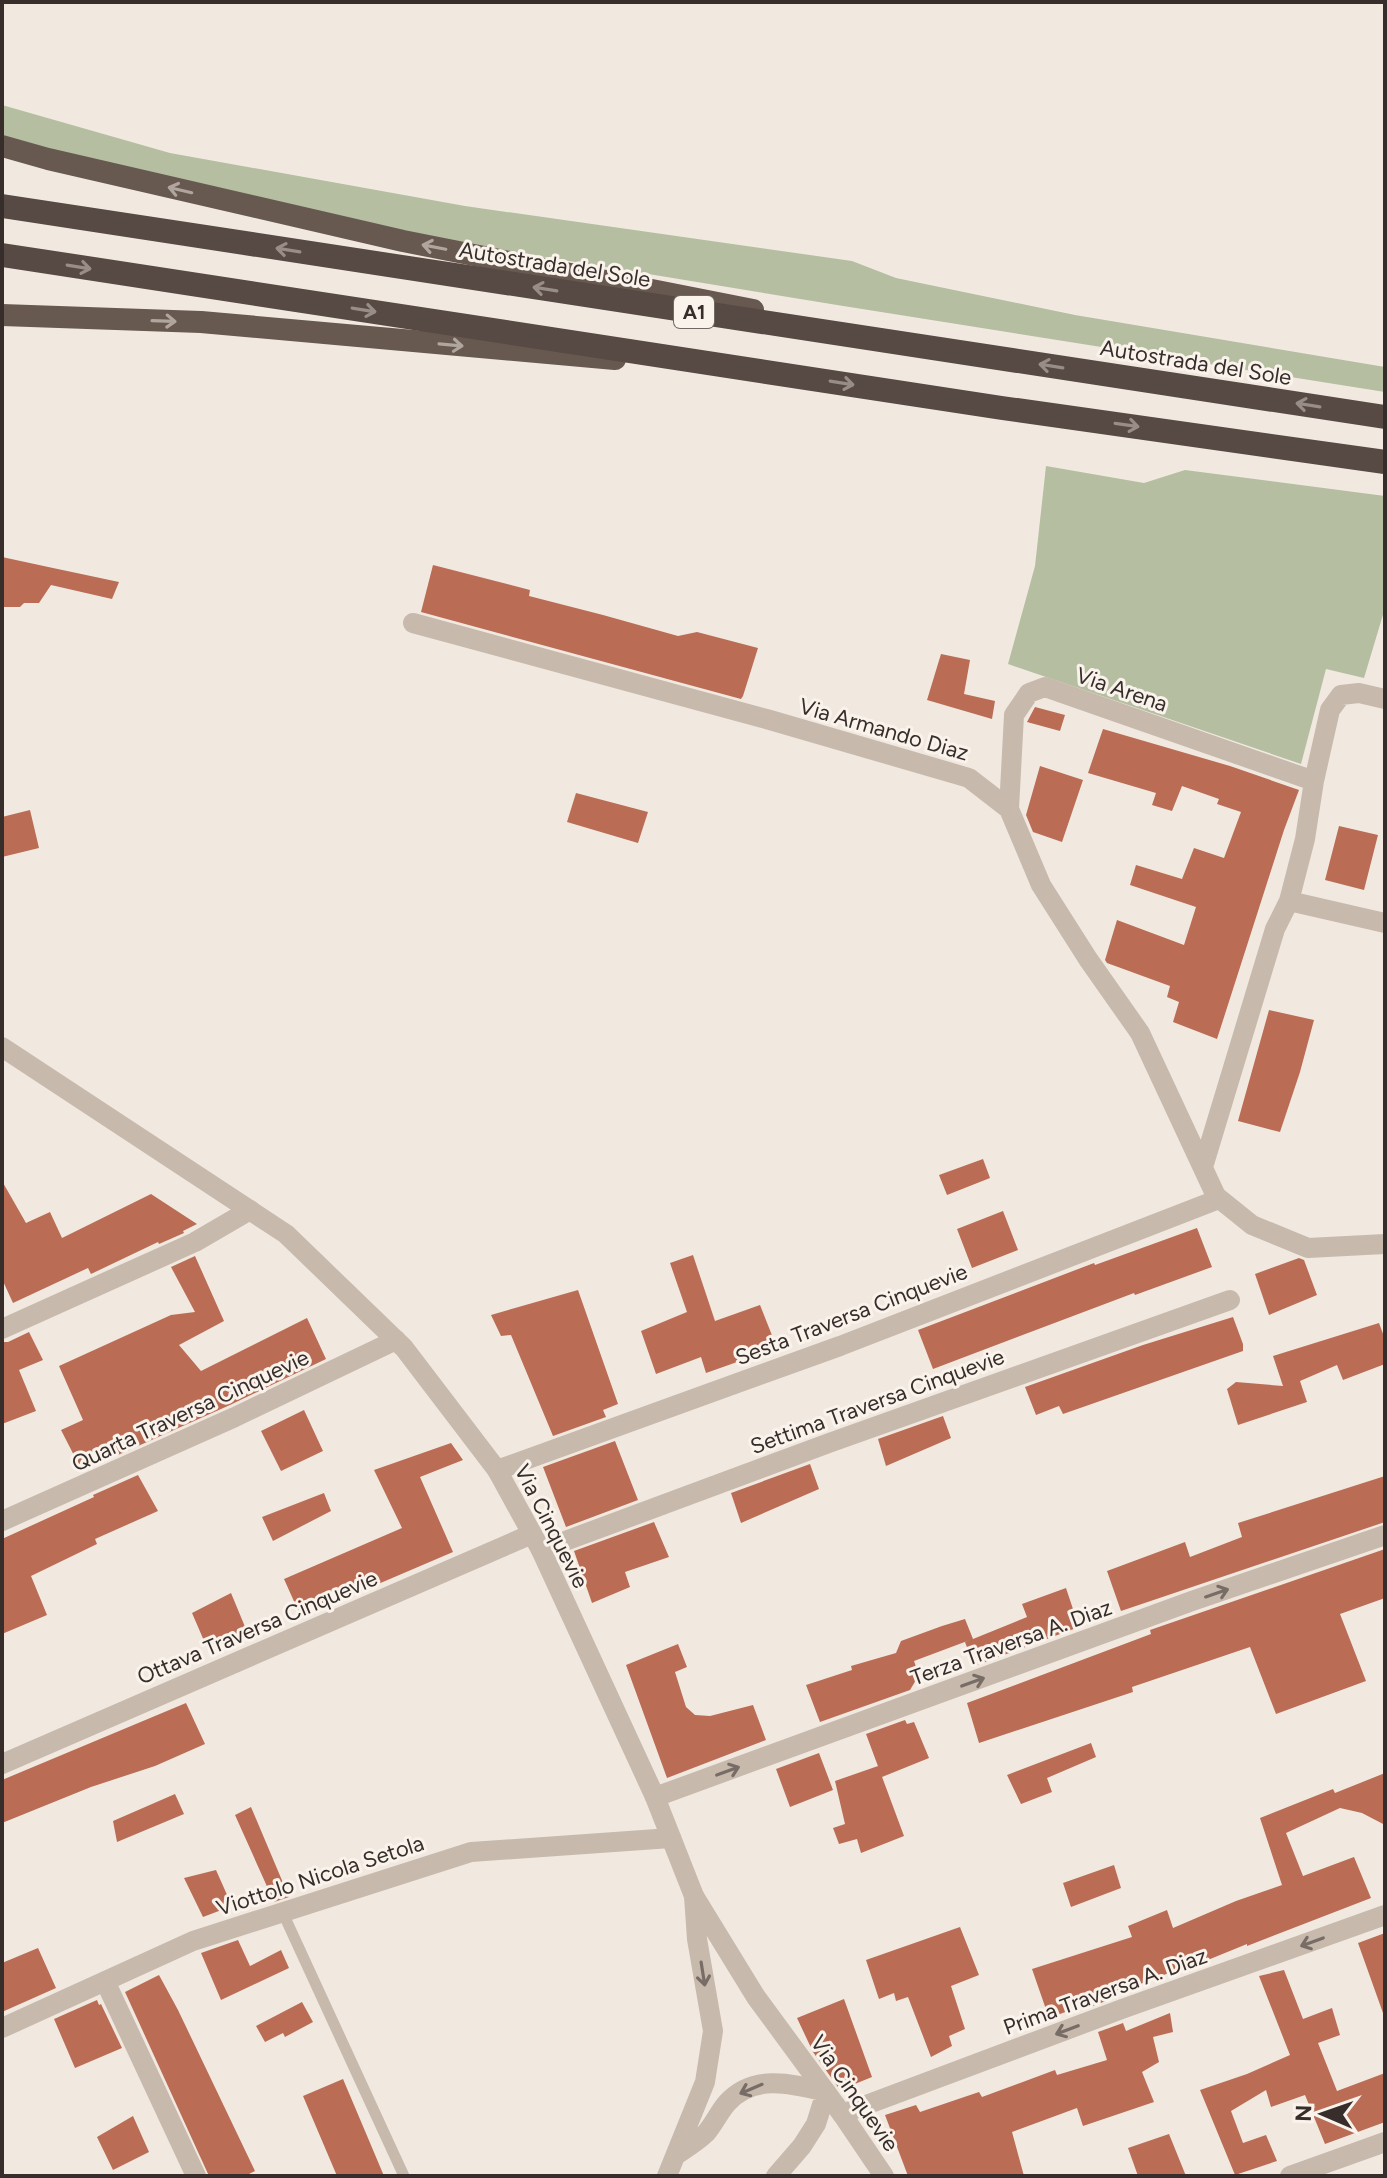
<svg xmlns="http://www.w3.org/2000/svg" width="1387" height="2178" font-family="Figtree,sans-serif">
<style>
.green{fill:#b5bea1}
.building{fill:#ba6c55}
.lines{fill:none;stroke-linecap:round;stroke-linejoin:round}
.service{stroke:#c8b9ad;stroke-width:11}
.minor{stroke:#c8b9ad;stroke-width:20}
.tertiary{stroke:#c8b9ad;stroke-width:20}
.trunk{stroke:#675850;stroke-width:22}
.motorway{stroke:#574943;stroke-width:24}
.oneway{stroke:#b0a69e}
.oneway2{stroke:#988d87}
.oneway3{stroke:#786d66}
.labels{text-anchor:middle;stroke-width:6;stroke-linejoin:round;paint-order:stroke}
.shield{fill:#f9f3ec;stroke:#716965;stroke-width:2}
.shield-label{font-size:20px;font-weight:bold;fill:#372e2b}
.street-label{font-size:22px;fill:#372e2b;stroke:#f9f3ec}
</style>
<rect width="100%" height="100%" fill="#f1e9e0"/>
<path class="green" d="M2,105L170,153L465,206L852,261L896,278L1075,315L1385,367V392L837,305L405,234L2,138Z
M1046,466L1144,483L1185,470L1385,496V608L1364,678L1326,669L1301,764L1008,664L1035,566Z"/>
<path class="building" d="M2,557L53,568L119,582L112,599L51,585L39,603H24L20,607H2Z
M433,565L530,590L529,596L603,615L678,636L697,632L758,648L743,696L741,699L421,612Z
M941,654L970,660L964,694L995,701L992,719L927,700Z
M1035,707L1065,715L1060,731L1027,722Z
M1103,729L1230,766L1299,790L1284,830L1217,1039L1173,1022L1179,1002L1167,997L1170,986L1107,963L1105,960L1117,920L1184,945L1196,907L1130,885L1136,865L1182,879L1194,848L1224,858L1241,812L1217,804L1219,799L1182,786L1172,811L1152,805L1156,793L1088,773Z
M1040,766L1083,780L1062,842L1033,832L1026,815Z
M576,793L648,812L638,843L567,822Z
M30,810L39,848L2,857V817Z
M1339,826L1378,835L1364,890L1325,880Z
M1269,1010L1314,1020L1300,1072L1280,1132L1238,1121Z
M983,1159L990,1178L947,1195L939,1175Z
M2,1181L26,1223L50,1212L62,1238L151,1194L197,1224L183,1231L184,1233L159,1244L158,1242L91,1274L88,1268L13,1303L2,1279Z
M1003,1211L1018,1250L972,1268L957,1229Z
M1197,1228L1212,1267L1135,1295L1134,1293L933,1369L918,1330L1094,1263L1095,1265Z
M693,1255L715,1321L760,1305L777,1348L706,1373L701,1357L656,1374L641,1331L687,1312L670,1263Z
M195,1256L224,1321L179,1345L201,1371L307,1318L326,1359L230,1405L82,1471L61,1430L83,1420L59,1366L171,1315L195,1312L171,1267Z
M1299,1258L1304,1260L1317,1295L1269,1315L1255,1274Z
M578,1290L618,1404L603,1410L606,1417L553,1436L511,1335L501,1336L491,1315Z
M1233,1317L1243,1344V1351L1063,1414L1059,1406L1036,1415L1025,1387L1143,1345Z
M1379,1323L1385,1339V1364L1343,1380L1337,1365L1300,1381L1307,1402L1238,1425L1227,1389L1236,1382L1283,1386L1273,1356Z
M29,1332L43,1360L19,1370L36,1411L2,1424V1342H8Z
M304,1410L323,1451L281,1471L261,1431Z
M943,1416L951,1438L886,1466L878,1439Z
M615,1441L638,1500L566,1527L543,1467Z
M451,1443L463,1460L420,1477L453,1552L301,1617L284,1579L402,1528L374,1470Z
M810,1464L819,1489L741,1523L731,1493Z
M138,1475L158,1511L95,1539L97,1544L31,1576L47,1615L2,1634V1539L94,1497L93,1495Z
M1385,1476V1522L1121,1611L1107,1571L1185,1542L1190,1557L1242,1537L1238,1523Z
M324,1493L331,1511L273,1541L262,1517Z
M654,1522L669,1557L625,1572L630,1587L592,1603L574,1551Z
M1385,1549V1598L1340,1614L1366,1681L1276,1714L1250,1647L1132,1687L1133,1692L979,1743L967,1703L1151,1634L1150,1630Z
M1066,1588L1079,1627L974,1666L965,1642L970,1640L914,1661L919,1675L910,1690L820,1722L806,1685L852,1670L851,1666L896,1653L901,1641L942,1626L965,1619L973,1639L1027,1617L1022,1604Z
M231,1593L248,1634L208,1650L192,1613Z
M678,1644L687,1667L675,1672L686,1707L695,1715L710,1716L753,1705L766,1740L667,1778L626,1665Z
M186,1703L205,1744L155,1766L91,1787L2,1823V1780Z
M905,1720L907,1724L914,1722L929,1758L882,1777L866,1734Z
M1091,1743L1096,1757L1047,1778L1052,1792L1021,1804L1007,1775Z
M819,1753L833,1790L790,1807L776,1769Z
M878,1766L904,1836L861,1853L857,1839L839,1844L833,1828L845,1824L835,1781Z
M1385,1773V1825L1362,1813L1340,1808L1286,1833L1303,1876L1354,1857L1371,1898L1247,1946V1944L1193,1966L1192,1964L1112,1995L1113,1998L1091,2007L1090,2003L1049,2018L1032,1969L1132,1937L1128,1926L1167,1910L1173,1928L1236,1901L1282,1885L1260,1818L1333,1789L1335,1793Z
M175,1794L184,1814L117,1842L113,1821Z
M251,1807L289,1897L274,1902L235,1815Z
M1114,1865L1121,1888L1071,1907L1063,1883Z
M216,1870L232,1906L203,1917L184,1878Z
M960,1927L979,1975L951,1986L965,2029L949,2036L952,2046L931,2057L908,1997L896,2001L894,1993L879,1999L866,1960Z
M1385,1933V2012L1383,2013L1358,1943Z
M238,1940L250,1966L281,1950L289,1968L221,2000L201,1953Z
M38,1948L56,1988L2,2012V1963Z
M1284,1970L1303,2019L1332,2008L1340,2035L1318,2043L1337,2091L1385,2073V2122L1325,2144L1305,2095L1271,2107L1266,2090L1231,2111L1243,2143L1266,2135L1277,2161L1235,2175L1200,2090L1247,2074L1290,2055L1259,1976Z
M159,1975L178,2010L255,2171L245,2176H209L125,1992Z
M844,1999L872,2077L840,2090L813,2052L797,2018Z
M97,2000L99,2005L101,2004L122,2048L75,2068L54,2019Z
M302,2002L313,2022L285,2037L283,2033L265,2042L256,2026Z
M1170,2013L1173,2032L1153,2037L1159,2062L1142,2072L1154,2102L1083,2126L1077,2108L1012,2132L1024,2176H908L885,2115L916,2105L920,2112L979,2092L982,2097L1055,2070L1057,2075L1107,2060L1098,2032L1123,2023L1126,2031Z
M343,2079L365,2131L384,2176H337L303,2096Z
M133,2116L149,2152L113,2170L97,2137Z
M1169,2134L1186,2176H1138L1128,2148Z"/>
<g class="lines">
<path class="service" d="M282,1911L404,2176"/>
<path class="minor" d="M413,623L770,720L969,778L1009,809L1041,885L1088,959L1140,1033L1216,1196L1252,1225L1308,1248L1385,1244
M1009,809L1014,715L1029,693L1045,687L1314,781
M1289,901L1385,923
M1203,1167L1275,929L1289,901L1305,839L1314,781L1330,710L1341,695L1359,693L1385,699
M2,1329L195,1242L250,1210
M497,1470L840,1346L1219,1199
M2,1521L235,1417L396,1340
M541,1550L829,1443L1230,1300
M2,1764L532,1534
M655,1797L1192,1601L1385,1535
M105,1981L196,2176
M2,2028L193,1941L471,1852L671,1838
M842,2114L1122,2009L1385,1915
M676,2155C686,2148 697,2142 706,2133C714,2124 719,2112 727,2103C754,2073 793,2084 826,2092L816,2124L802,2146L776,2176
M667,2176L705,2082L713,2031L697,1939L694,1896
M1290,2176L1385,2142"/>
<path class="tertiary" d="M2,1047L286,1234L404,1348L497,1470L541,1550L655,1797L694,1896L756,1997L842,2114L884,2176"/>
<path class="trunk" d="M2,146L48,159L403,241L753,310
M2,315L201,322L615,359"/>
<path class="motorway" d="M2,206L1385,417
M2,255L1002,408L1385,462"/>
</g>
<defs><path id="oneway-shaft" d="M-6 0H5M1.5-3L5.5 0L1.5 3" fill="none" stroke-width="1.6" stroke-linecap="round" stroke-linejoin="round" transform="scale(2)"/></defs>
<g class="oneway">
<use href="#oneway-shaft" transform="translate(180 190) rotate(-167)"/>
<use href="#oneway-shaft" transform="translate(434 247) rotate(-169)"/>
<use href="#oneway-shaft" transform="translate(164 321) rotate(2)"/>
<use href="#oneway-shaft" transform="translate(451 345) rotate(5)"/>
</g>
<g class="oneway2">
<use href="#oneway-shaft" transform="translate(288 250) rotate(-171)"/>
<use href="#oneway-shaft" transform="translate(79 267) rotate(9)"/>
<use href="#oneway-shaft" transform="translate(545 289) rotate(-171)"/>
<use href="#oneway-shaft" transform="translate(364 310) rotate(9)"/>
<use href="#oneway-shaft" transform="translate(1051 366) rotate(-171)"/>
<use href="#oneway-shaft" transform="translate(842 383) rotate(9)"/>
<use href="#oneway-shaft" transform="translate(1308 405) rotate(-171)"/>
<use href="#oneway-shaft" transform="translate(1127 425) rotate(8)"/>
</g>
<g class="oneway3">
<use href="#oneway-shaft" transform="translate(1217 1593) rotate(-19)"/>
<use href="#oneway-shaft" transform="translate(973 1682) rotate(-20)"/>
<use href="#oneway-shaft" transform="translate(728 1771) rotate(-20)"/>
<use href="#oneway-shaft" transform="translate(1312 1942) rotate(160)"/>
<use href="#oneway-shaft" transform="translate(703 1974) rotate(81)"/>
<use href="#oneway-shaft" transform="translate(1067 2030) rotate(159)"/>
<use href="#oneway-shaft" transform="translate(751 2089) rotate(157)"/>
</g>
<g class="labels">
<rect class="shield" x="674" y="296" width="40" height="32" rx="6"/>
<g class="shield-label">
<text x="694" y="319">A1</text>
</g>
<g class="street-label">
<text transform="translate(555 264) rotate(9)" y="8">Autostrada del Sole</text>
<text transform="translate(1196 362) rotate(9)" y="8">Autostrada del Sole</text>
<text transform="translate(1122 689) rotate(19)" y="8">Via Arena</text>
<text transform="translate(884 729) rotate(16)" y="8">Via Armando Diaz</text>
<text transform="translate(851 1314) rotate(-21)" y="8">Sesta Traversa Cinquevie</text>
<text transform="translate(877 1401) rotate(-20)" y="8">Settima Traversa Cinquevie</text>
<text transform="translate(190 1410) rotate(-25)" y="8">Quarta Traversa Cinquevie</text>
<text transform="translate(552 1526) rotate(63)" y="8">Via Cinquevie</text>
<text transform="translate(257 1627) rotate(-23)" y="8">Ottava Traversa Cinquevie</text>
<text transform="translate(1011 1642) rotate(-20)" y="8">Terza Traversa A. Diaz</text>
<text transform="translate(320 1875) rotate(-18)" y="8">Viottolo Nicola Setola</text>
<text transform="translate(1105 1991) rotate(-20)" y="8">Prima Traversa A. Diaz</text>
<text transform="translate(855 2093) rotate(55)" y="8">Via Cinquevie</text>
</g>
</g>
<rect width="1387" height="2178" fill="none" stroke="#372e2b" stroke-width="8"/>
<g transform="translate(1323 2114) rotate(272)" stroke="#f9f3ec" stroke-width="6" paint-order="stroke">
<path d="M0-6L14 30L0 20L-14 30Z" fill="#372e2b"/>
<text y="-12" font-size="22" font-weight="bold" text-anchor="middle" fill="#372e2b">N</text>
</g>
</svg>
